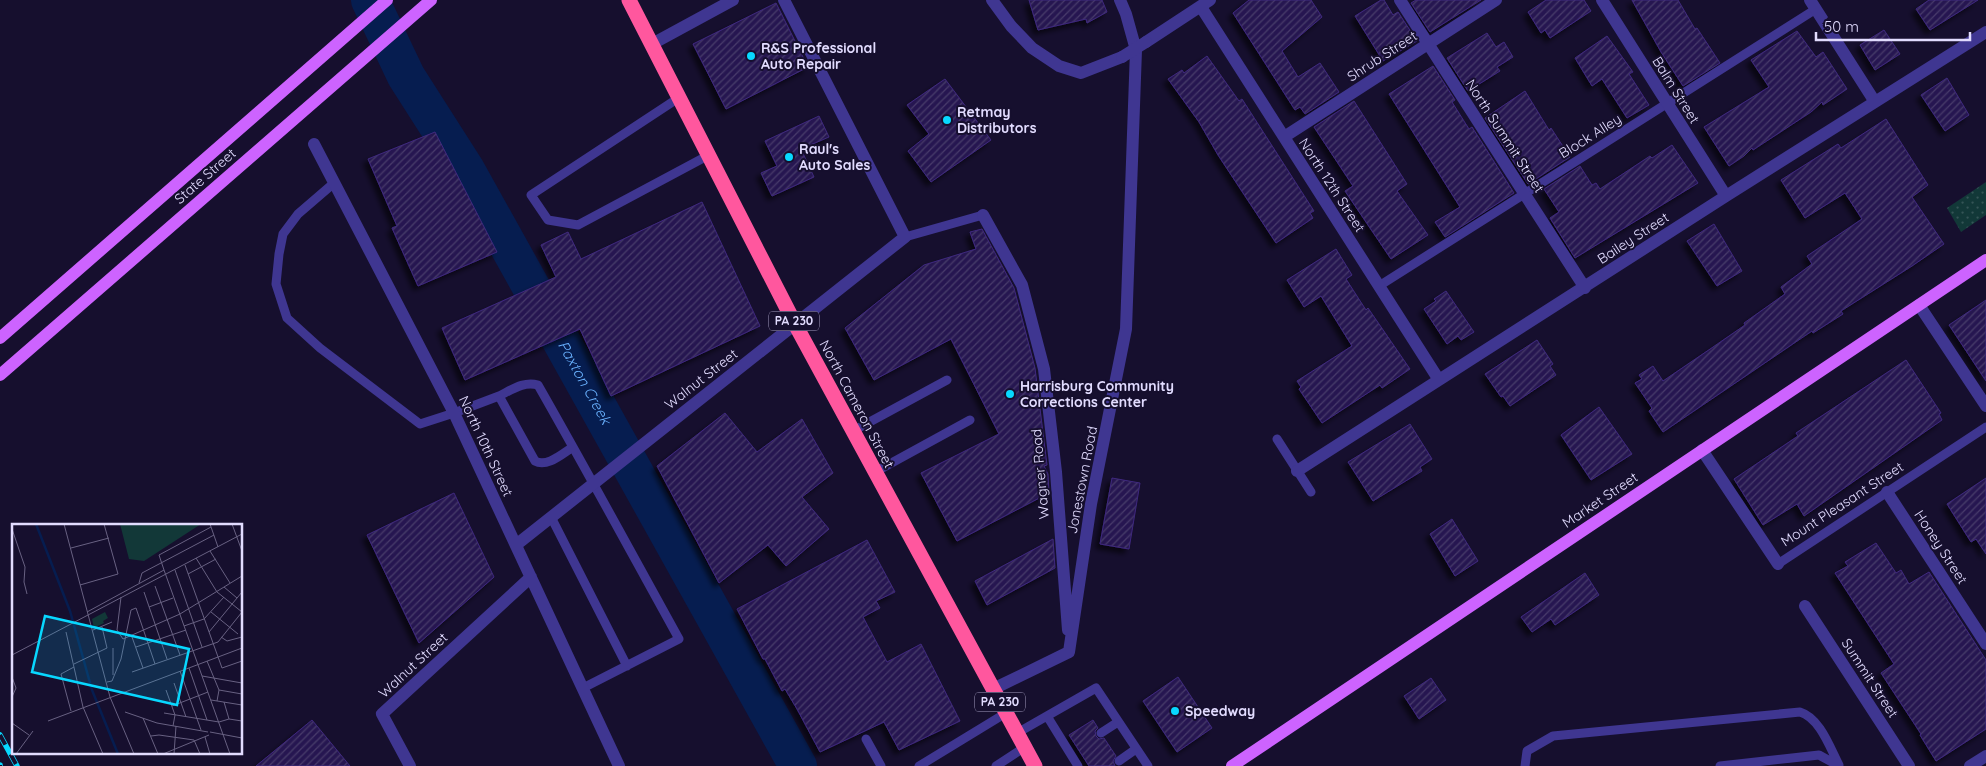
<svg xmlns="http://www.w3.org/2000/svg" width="1986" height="766" font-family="Quicksand,sans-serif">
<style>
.garden{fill:url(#garden-dots)}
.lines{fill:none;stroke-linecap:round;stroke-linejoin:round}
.river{stroke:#061d50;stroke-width:38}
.building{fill:url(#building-hatch);stroke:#3f297f;filter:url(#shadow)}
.lane{stroke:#3f3691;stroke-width:9}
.street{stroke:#3f3691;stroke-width:12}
.primary{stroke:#cd63ff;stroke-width:12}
.highway{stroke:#ff579e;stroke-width:15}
.rail-casing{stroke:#08d8ff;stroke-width:5.5}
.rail{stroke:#160f2e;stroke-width:4;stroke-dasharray:11;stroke-linecap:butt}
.street-bridge{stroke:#3f3691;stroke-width:12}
.poi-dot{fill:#08d8ff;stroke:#160f2e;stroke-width:2}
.labels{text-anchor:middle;stroke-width:4;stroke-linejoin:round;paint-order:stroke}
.shield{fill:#160f2e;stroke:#a59ec0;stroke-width:1}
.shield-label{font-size:12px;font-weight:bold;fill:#e2dcff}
.poi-label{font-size:14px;font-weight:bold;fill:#e2dcff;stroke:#160f2e;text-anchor:start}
.street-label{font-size:14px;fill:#e2dcff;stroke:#160f2e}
.water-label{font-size:15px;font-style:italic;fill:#6ab2ff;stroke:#160f2e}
.inset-river{fill:none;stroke:#061d50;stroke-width:2.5}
.inset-road{fill:none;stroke:#686182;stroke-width:1}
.view{fill:#08d8ff;fill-opacity:0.15;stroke:#08d8ff;stroke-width:2.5}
.inset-edge{fill:none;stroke:#e2dcff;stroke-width:2.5}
</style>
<defs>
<pattern id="garden-dots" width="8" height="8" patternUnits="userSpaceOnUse" patternTransform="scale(1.25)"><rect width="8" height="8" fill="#123838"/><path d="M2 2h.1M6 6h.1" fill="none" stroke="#345456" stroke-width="1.8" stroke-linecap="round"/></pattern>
<pattern id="building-hatch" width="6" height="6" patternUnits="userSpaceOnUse" patternTransform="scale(1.25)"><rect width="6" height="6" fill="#281951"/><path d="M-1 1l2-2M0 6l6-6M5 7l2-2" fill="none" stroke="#473a6b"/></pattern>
<filter id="shadow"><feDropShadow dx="-4.5" dy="4.5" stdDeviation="2.5" flood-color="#0009"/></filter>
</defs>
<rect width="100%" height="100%" fill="#160f2e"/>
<path class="garden" d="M1986,182V215L1961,232L1947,208Z"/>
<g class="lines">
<path class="river" id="s1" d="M370,0L406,76L466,170L798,766"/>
</g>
<path class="building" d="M1029,0H1102L1107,12L1087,23L1086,19L1038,30Z
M1249,0H1311L1322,17L1282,51L1298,77L1320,63L1339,92L1305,114L1300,107L1295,110L1233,13Z
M1381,0H1384L1393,15L1398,12L1417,41L1383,61L1355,16Z
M1416,0H1481L1430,32L1411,3Z
M1546,0H1584L1591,11L1550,38L1545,30L1541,33L1528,12Z
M1632,0H1678L1695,29L1697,28L1720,63L1683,86L1661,52Z
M1929,0H1978L1930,30L1916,9Z
M776,3L808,67L726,109L693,44Z
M1884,30L1900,54L1875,70L1860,45Z
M1797,31L1816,57L1823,52L1847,89L1823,105L1822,102L1811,112L1753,150L1752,148L1744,156L1729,166L1704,127L1769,87L1751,60Z
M1487,33L1496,47L1504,42L1513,57L1497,67L1500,71L1468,91L1447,58Z
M1607,36L1633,72L1629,74L1649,105L1627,118L1602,79L1592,86L1575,58Z
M1207,56L1239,101L1242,99L1314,211L1310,213L1313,218L1276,243L1218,155L1199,122L1168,79L1182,70L1184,73Z
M1433,66L1455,100L1452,102L1469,129L1472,127L1514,193L1445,237L1435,222L1460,207L1389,94Z
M1947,78L1969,115L1945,131L1921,95Z
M945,79L991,140L931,182L908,151L929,134L907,105Z
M1525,91L1549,130L1551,128L1570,157L1528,184L1485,118Z
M1354,101L1407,184L1397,191L1428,235L1391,259L1345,191L1353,186L1314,127Z
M819,116L829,137L801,149L814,177L772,196L761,173L777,166L765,141Z
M1886,119L1928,185L1912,197L1944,244L1912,266L1852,304L1841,311L1843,314L1813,333L1812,331L1663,432L1649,411L1652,408L1635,383L1642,379L1639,375L1653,366L1663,381L1716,345L1745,325L1744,323L1785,294L1781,287L1812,264L1807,256L1862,219L1845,193L1805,218L1781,180L1838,144L1841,148Z
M435,132L497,252L418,286L392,228L397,226L368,159Z
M1672,145L1698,183L1575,258L1550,218L1559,212L1544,189L1580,166L1592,185L1596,183L1600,189L1650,156L1652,158Z
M702,202L760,326L611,396L580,329L465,380L442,328L556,277L541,245L568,232L581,259Z
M1714,224L1742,271L1717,286L1687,241Z
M982,229L1014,288L1035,368L1047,465L1044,466L1048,474L1049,493L957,541L921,473L999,434L951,339L874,380L845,328L924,265L976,249L970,232Z
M1336,249L1352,275L1346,279L1366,310L1368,308L1410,369L1382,388L1380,385L1322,423L1299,389L1301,387L1297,381L1352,346L1321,296L1304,307L1287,280Z
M1446,291L1474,332L1461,340L1458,336L1447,344L1424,309L1436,301L1434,299Z
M1986,300V381L1949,325Z
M1537,340L1553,364L1550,366L1556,375L1510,406L1503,396L1501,397L1485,374Z
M1906,360L1941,413L1939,414L1942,420L1804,516L1797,504L1763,525L1734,479L1798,436L1796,433Z
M1599,407L1632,454L1591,480L1561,435Z
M725,413L757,452L802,419L833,473L802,497L829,529L786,566L768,545L719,583L657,466Z
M1410,424L1432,459L1420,467L1422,471L1373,501L1348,462Z
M1112,478L1140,483L1129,549L1100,544Z
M1986,478V554L1976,539L1971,542L1947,504Z
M454,493L494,577L419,643L367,535Z
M1452,519L1478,561L1455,576L1430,534Z
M1053,539L1055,568L987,605L975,581Z
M867,540L895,592L876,601L880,608L863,617L887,662L921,644L960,721L899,750L884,722L820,752L797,709L785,689L782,691L765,659H763L737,609Z
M1876,543L1896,573L1901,570L1909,584L1929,572L1986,660V729L1936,761L1920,735L1921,734L1881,673L1894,664L1835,573L1848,566L1845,562Z
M1585,573L1599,595L1555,625L1551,619L1532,632L1521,617Z
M1178,677L1212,728L1177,752L1143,701Z
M1431,678L1446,700L1419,719L1404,696Z
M312,720L350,766H256Z
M1093,720L1098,728L1095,731L1096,736L1099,739L1104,738L1116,756L1113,761L1115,766H1089L1069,735Z"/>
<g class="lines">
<path class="lane" d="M680,97L531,195L548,220L578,225L709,155
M334,183L298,214L283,234L279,254L276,284L287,318L320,348L420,424L454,413L499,396
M905,237L983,215
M1379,286L1816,9
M853,431L947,380
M1277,439L1311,492
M573,447C563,453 547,468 535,461L499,396C513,389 524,381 538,385C586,469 632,554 679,639L583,688
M875,472L970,420
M551,517L627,666
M1778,564L1986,427
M1047,716L1078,766
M1017,733L1096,688L1148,766
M1101,733L1118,722
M866,739L881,766
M1119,761L1136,749
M919,766L1006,713
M996,766L1025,747
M1525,766L1527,751L1553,736L1800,712C1820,718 1830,748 1839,765
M1720,766L1819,755L1839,766"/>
<path class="street" d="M992,0L1011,26L1032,48L1059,66L1081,73L1122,57
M1400,0L1585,288
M1602,0L1726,196
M1810,0L1875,102
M1201,7L1439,380
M1146,42L1210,0
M652,44L733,0
M1284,137L1496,0
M314,144L454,413L619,766
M983,215L1022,285L1044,369L1056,472L1068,630
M1919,305L1986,406
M1702,450L1778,564
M1297,471L1726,196L1986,32
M1887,492L1986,644
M516,545L905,237L784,0
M1805,606L1909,766
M993,689L1069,652L1091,504L1126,329L1136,50L1126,14L1120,0
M410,766L382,714L531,577
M1970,766L1986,756"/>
<path class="primary" d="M0,338L387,0
M0,375L431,0
M1232,766L1986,260"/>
<path class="highway" d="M629,0L795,324L1035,766"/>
<defs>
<path id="rail" d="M0,735L17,766
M0,765V766"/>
</defs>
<use href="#rail" class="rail-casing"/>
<use href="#rail" class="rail"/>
<path class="street-bridge" d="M1122,57L1146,42"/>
</g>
<g class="poi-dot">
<circle cx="751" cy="56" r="5"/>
<circle cx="947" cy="120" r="5"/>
<circle cx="789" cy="157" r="5"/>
<circle cx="1010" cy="394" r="5"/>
<circle cx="1175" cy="711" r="5"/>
</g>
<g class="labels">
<g class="shield">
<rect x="769" y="311.5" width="50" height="19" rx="4"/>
<rect x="975" y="692.5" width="50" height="19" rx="4"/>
</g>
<g class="shield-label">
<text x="794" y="325">PA 230</text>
<text x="1000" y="706">PA 230</text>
</g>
<g class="poi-label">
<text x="761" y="53">R&amp;S Professional<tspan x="761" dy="16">Auto Repair</tspan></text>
<text x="957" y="117">Retmay<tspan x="957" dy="16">Distributors</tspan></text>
<text x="799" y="154">Raul's<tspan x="799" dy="16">Auto Sales</tspan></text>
<text x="1020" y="391">Harrisburg Community<tspan x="1020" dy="16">Corrections Center</tspan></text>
<text x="1185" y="716">Speedway</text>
</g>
<g class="street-label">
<text transform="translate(1382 56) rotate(-33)" y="5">Shrub Street</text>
<text transform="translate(1676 90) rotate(58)" y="5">Balm Street</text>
<text transform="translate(1505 136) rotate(57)" y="5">North Summit Street</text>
<text transform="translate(1590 136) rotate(-32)" y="5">Block Alley</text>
<text transform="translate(205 176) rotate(-41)" y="5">State Street</text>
<text transform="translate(1332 185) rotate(57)" y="5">North 12th Street</text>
<text transform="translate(1633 238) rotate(-33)" y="5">Bailey Street</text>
<text transform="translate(701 379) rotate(-38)" y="5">Walnut Street</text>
<text transform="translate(857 404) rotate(62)" y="5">North Cameron Street</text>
<text transform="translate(486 446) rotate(65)" y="5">North 10th Street</text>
<text transform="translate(1040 474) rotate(-95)" y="5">Wagner Road</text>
<text transform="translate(1082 480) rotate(-79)" y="5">Jonestown Road</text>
<text transform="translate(1600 500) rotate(-34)" y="5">Market Street</text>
<text transform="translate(1842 504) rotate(-33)" y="5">Mount Pleasant Street</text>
<text transform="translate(1941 547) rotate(57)" y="5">Honey Street</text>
<text transform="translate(413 665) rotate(-43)" y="5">Walnut Street</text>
<text transform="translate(1870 678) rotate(57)" y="5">Summit Street</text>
</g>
<g class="water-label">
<text dy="5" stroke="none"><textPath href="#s1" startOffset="439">Paxton Creek</textPath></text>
</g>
</g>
<g transform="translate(12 524)">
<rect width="230" height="230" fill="#160f2e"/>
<path d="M108,0H189L132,37L117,35Z" fill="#123838"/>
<path d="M93,88L96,94L91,97L92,99L82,104L80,95Z" fill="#123838"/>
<path class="inset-river" d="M24,0L58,87L80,166L106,230"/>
<path class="inset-road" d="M52,0L98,173L122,230M198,0L206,23M220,0L230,27M0,5L13,43L12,58L15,70M59,24L97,14M198,27L218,59M184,34L205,68L230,88M173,41L210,144L230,137M152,46L147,31L199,3M163,46L190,123M176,50L204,35M127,59L130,49L202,11M68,61L106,50L92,0M143,62L168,131M212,63L225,74M132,68L155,135M109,73L105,106L111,115L168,90L230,52M137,83L161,74M75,88L152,46L218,230M199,88L226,110M172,102L192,95L212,73M81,106L100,98M54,108L71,183L91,230M197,108L230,68M120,113L131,144M209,113L215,117L230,113M124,123L174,106M0,131L230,10M195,137L207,166L205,177M62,140L95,124L90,103M177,144L195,196M168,147L189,206M120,148L206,118L230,88M101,151V124M190,152L230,159M0,153L4,164L0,173M95,158L100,157L109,135L119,86L124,84L143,140M162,159L174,193M154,166L163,191L161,202M207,166L230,170M199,176L230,181M212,178L217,195M160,182L196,168M59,187L49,150L62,143M113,188L145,199L196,208M152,189L207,198L217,195L230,197M131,194L146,230M36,197L230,124M0,199L17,211M198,208L230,214M139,212L147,211L182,216L188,230M193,213L198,230M4,230L21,207M151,230L197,211M162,230L164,202"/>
<path class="view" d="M33,92L177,125L165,181L20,148Z"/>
<rect width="230" height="230" class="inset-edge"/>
</g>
<path d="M1816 32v8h154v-8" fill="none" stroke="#e2dcff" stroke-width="2.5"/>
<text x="1824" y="32" font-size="15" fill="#e2dcff" stroke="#160f2e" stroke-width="4" paint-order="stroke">50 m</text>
</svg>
